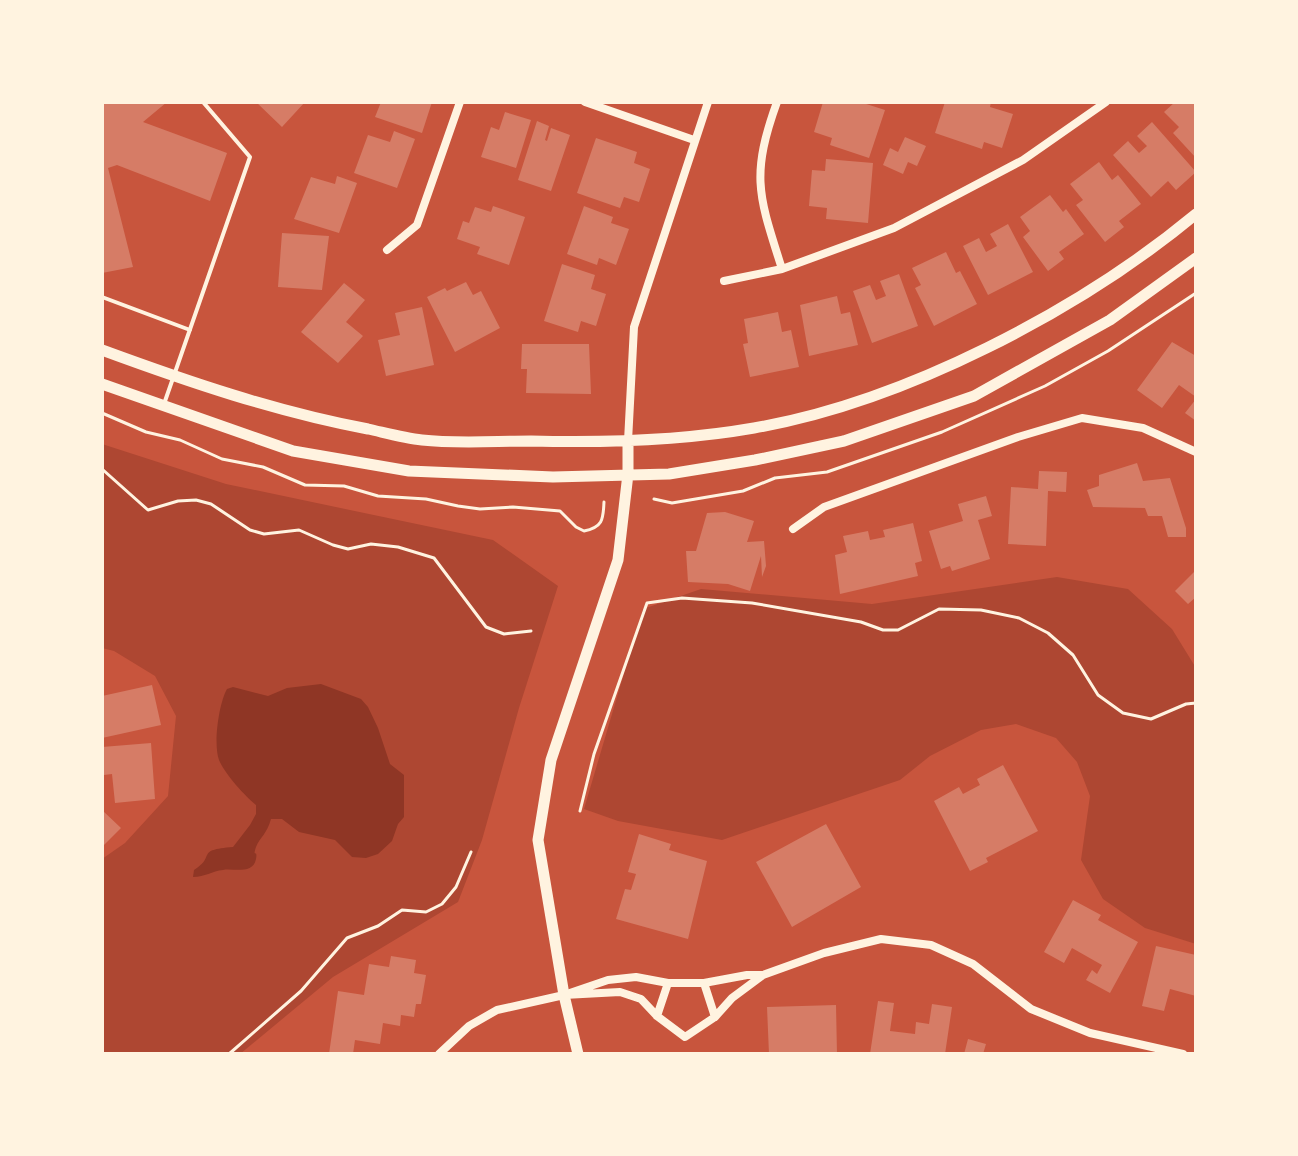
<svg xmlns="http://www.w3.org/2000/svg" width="1298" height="1156" font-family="Cabin,sans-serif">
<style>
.green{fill:#ae4732}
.water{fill:#8f3625}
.building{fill:#d67c66}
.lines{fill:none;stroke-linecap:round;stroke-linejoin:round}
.path{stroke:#fff3e0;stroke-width:3}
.service{stroke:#fff3e0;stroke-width:4}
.minor{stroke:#fff3e0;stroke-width:8}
.secondary{stroke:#fff3e0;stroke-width:11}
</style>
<rect width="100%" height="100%" fill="#c8553d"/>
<path class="green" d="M102,444L226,484L493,540L558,586L519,708L482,840L458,902L333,977L240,1054H102V859L125,843L168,796L176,716L155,676L114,651L102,648Z
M1057,577L1128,589L1172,629L1196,668V944L1145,928L1103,899L1081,860L1090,796L1077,762L1056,738L1016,724L981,730L930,756L900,780L722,840L618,821L584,809L643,609L701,589L872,604Z"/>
<path class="water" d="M321,684L361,699L368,707L378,728L390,764L404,775V817L398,824L392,841L378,854L366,858L352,857L335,840L299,832L282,819H271C267,834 260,837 256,847C252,859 258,848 256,859C253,875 233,868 223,870C212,871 205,877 193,877L194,870C217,856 194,850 233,847L250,825L256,814V805C244,795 225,774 219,760C213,744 219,703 227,689L233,687L268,696L287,688Z"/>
<path class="building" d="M102,102H167L143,122L227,153L210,201L117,165L108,168L133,267L102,273Z
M256,102H305L282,127Z
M381,102H432L422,133L375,117Z
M823,102H860L885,110L869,158L830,145L832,138L814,132Z
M945,102H991L990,107L1013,114L1002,148L984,142L982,149L935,133Z
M1175,102H1196V158L1173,133L1179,127L1164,112Z
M505,112L531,120L516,168L481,157L491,127L499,130Z
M537,121L549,126L545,140L547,141L551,128L570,135L551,191L518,180Z
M1152,122L1196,172L1176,190L1168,181L1151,197L1113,155L1128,141L1139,153L1147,146L1137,136Z
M394,131L415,139L397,188L354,173L368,135L390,142Z
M905,137L926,146L917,166L908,162L903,174L883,165L890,148L898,152Z
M596,138L637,152L634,163L650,169L639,202L624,197L620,208L577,193Z
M826,159L873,163L868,223L826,219L827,208L809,206L812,170L825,171Z
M1099,162L1112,180L1118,175L1141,204L1119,221L1124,227L1105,242L1076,205L1083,200L1070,184Z
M337,176L357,183L339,233L294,219L311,177L335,184Z
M1050,195L1063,212L1066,209L1084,234L1059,252L1064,259L1048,271L1023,237L1030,231L1020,217Z
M493,206L525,217L509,265L477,254L480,247L457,239L463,221L469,223L475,207L491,212Z
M584,206L613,217L611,223L629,229L616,265L599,258L597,265L567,254Z
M1008,224L1033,272L988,295L963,246L979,238L986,252L997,246L990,234Z
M282,233L329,236L322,290L278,287Z
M946,252L956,273L960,271L977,304L934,326L915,288L921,285L912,268Z
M562,264L595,275L591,289L606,294L596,326L581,321L578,332L544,321Z
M899,274L918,326L872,343L853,291L870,285L876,300L886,296L880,281Z
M466,282L473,295L481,291L500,328L455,352L427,297L445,288L447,291Z
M344,283L365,300L346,322L363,336L338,363L301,332Z
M837,296L841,314L850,312L858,345L809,356L800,305Z
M422,307L434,365L386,376L378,340L400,335L395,313Z
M778,312L782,332L791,330L799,367L750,377L743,344L748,343L744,319Z
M1172,342L1196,356V397L1179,385L1162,408L1137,390Z
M522,344H589L591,394L526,393L527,369H521Z
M1196,399V421L1185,413Z
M1137,463L1143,481L1170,478L1186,528V537H1168L1162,516H1148L1145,508L1093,507L1087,490L1099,486V475Z
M1039,471L1067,472L1066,492L1048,491L1046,546L1008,544L1011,487L1038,489Z
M986,496L992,516L978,520L990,559L952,571L950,566L941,569L929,531L963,521L958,504Z
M725,512L754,521L747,542L764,541L766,566L762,577L761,556L750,591L728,584L688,582L686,551H696L707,513Z
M913,523L922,561L915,563L918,576L840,594L835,555L847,552L843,536L868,531L870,540L885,537L883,530Z
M1196,570V597L1188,604L1175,591Z
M152,685L161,725L102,738V696Z
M151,743L155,799L115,803L112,774L104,775L102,747Z
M1003,765L1038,831L986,858L988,862L970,871L934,801L959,787L963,794L980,785L977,779Z
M102,810L121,828L102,847Z
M826,824L861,887L792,927L756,862Z
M639,834L671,844L669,850L707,861L688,939L616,919L625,889L631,890L636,874L628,872Z
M1073,900L1101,915L1098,920L1138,942L1110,993L1086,980L1092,970L1097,974L1102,965L1072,948L1064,963L1044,952Z
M1156,946L1196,955V996L1170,989L1164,1011L1142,1006Z
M391,956L416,960L414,973L426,975L421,1004H416L414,1017L401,1015L400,1026L383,1023L380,1044L355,1040L353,1054H329L338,991L364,995L369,964L389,967Z
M878,1001L894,1003L890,1031L915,1034L916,1022L929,1024L932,1004L952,1007L945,1054H870Z
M836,1005L837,1054H769L767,1007Z
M968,1039L986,1044L983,1054H964Z"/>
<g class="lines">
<path class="path" d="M102,413L146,432L180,440L222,459L263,467L305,485L344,486L378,496L426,499L458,506L480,509L513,507L560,511L576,527L584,531C604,527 603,518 604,502
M102,469L148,510L178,501L196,500L211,504L250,530L264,534L299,530L333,545L348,549L371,544L398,547L434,558L486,627L504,634L531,631
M654,499L672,503L743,491L775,478L827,472L942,432L1045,386L1108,351L1196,293
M580,811L594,754L647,603L682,598L752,603L861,622L883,630H898L939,609L981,610L1019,618L1048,633L1073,655L1098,695L1123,713L1151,719L1186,704L1196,703
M229,1054L301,991L347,938L378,926L402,910L426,912L442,904L456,887L471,852"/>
<path class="service" d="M102,297L190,330
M164,404L250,157L203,102"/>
<path class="minor" d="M585,102L694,140
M777,102C750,177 759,196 782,269
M387,250L417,225L460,102
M724,281L782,269L894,228L1023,160L1106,102
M628,441L634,327L708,102
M793,529L824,507L1018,437L1082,418L1143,428L1196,452
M704,983L747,975H762
M564,995L620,992L641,999L657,1016L685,1037L715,1017L704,983H668L657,1016
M715,1017L732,998L763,975L824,953L881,939L931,945L973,964L1031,1009L1090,1033L1183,1054
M439,1054L469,1026L497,1010L564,995L608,980L636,977L668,983"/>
<path class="secondary" d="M102,350C189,382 277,412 368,429C386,433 404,438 422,440C457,444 495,441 531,441C606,443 680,441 754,428C904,402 1079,311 1196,214
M102,384L293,451L409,471L553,477L669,474L755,460L844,441L974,396L1110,320L1196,258
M578,1054L564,995L538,840L551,760L618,560L628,474V441"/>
</g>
<rect width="1298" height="1156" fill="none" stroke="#fff3e0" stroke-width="208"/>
</svg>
